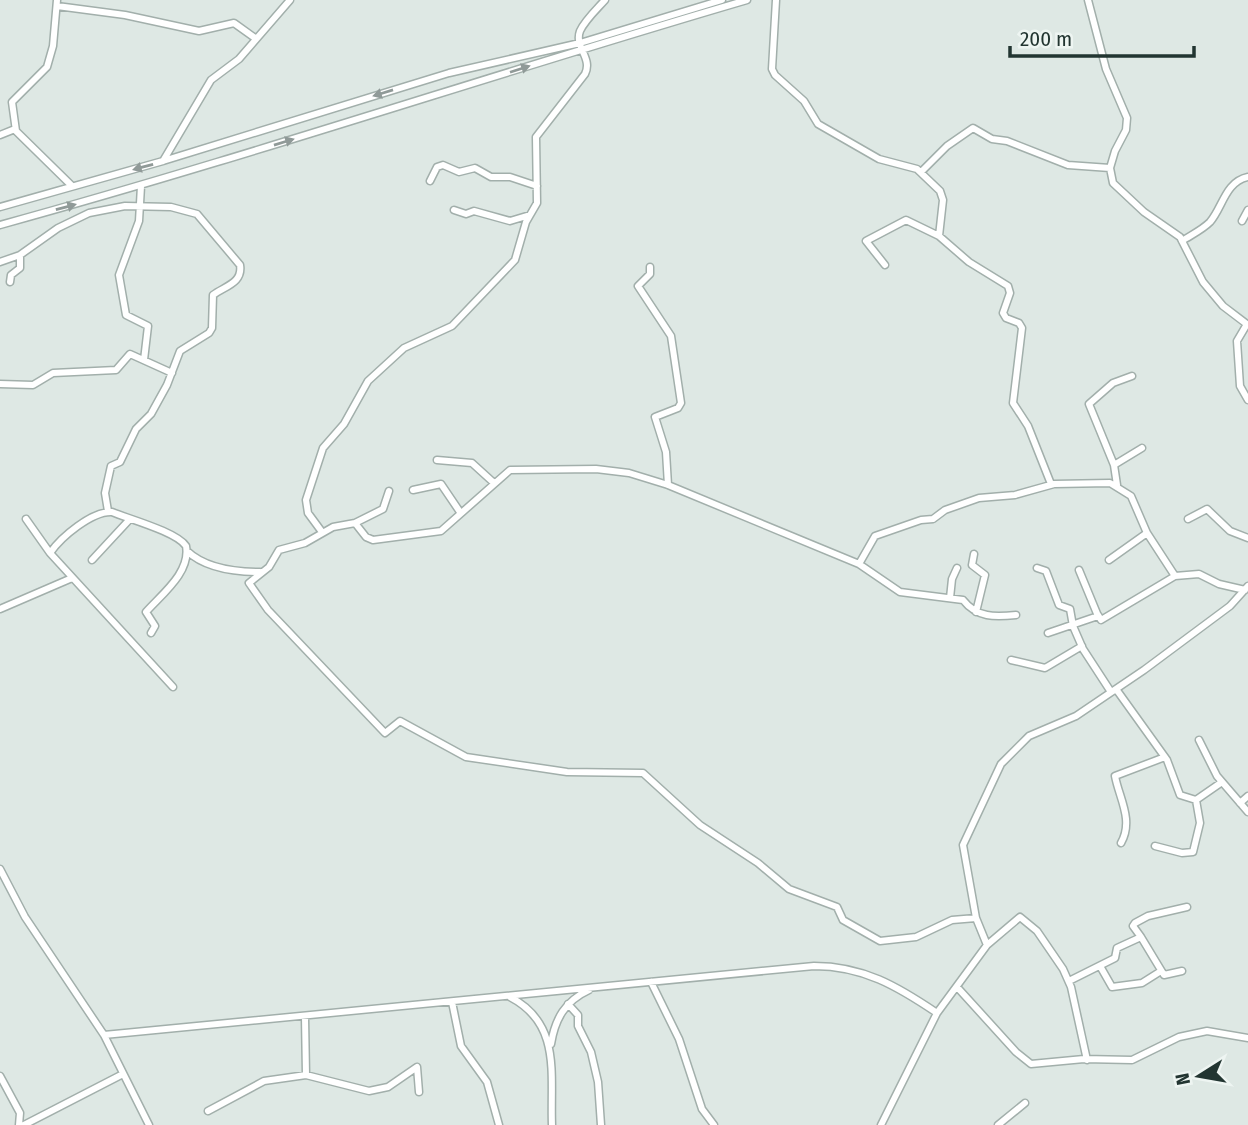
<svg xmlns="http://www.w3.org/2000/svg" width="1248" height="1125" font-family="'Fira Sans Condensed',sans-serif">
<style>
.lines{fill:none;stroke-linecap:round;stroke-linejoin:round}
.minor-casing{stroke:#a2afab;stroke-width:9}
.minor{stroke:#fff;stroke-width:6}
.oneway{fill:#909a98}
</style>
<rect width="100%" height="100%" fill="#dee8e4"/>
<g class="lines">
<defs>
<path id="minor" d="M57,0L53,46L47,67L12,102L16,131L72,186
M776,0L772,69L775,75L804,101L818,124L879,159L917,169L940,191L943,200L939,236
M1088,0L1106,69L1127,118L1126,130L1115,151L1110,168L1113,183L1144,212L1180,237L1203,282L1223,306L1248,325
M57,6L125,15L199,31L234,23L255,38
M0,135L15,129
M163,161L211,80L239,59L290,0
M921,172L947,146L973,128L992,139L1007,141L1068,165L1110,168
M430,181L437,167L443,165L459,172L475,168L491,177H510L537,186
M141,186L139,221L119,275L126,315L148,326L144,360
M0,207L163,161L449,73L580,43L722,0
M454,210L466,214L474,211L510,221L530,215
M1242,221L1248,210
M0,225C251,156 497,73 747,0
M1182,241C1191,235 1202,230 1210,222C1223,207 1225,182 1248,177
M0,262L20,255L58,228L89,213L125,206L171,207L197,214L240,265C243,283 225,286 213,295L212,328L209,333L180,351L167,385L151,414L136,429L120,462L111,466L105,493L108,511
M885,265L866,241L906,220L939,236L969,262L1008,286L1010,293L1003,313L1006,318L1019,323L1022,328L1013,403L1028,426L1051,484
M650,267V274L638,286L671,336L681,403L678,408L655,417L666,452L668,485
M10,282L11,275L20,268V255
M1247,324L1237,341L1240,386L1248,400
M0,384L33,385L53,373L116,370L130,354L172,373
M437,460L472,463L494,483
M1114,465L1142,448
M1117,485L1114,465L1089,404L1113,383L1132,376
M413,490L441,484L460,512
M26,519L50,553
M1188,519L1207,509L1230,531L1248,538
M355,523L383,509L389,491
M322,532L308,513L306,500L323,448L344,424L368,381L404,348L452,326L515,260L526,222L537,203L536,137L585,74C593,58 574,47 580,31C585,20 597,9 605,0
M187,551C206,569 236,572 260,572
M974,554L972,565L985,575L976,612
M92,560L130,519
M1109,560L1147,533
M859,564L875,536L921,520L933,519L945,510L979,498L1015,495L1054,484L1110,483L1131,496L1147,533L1175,576
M1037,568L1046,571L1059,605L1070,609L1073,626L1083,649L1111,692
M950,598L952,579L957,568
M0,609L72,578
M1098,615L1101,620L1175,576L1199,574L1219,584L1245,590
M151,633L155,626L146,612C162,594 191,572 186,546C177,532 129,519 112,512C92,511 61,537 50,553L173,687
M1048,633L1098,616L1079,570
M1011,660L1045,668L1082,646
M1116,689L1167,760L1180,795L1196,800L1222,782
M1199,740L1217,776L1248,812
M1240,803L1248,796
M1121,843C1134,820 1119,798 1115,776L1165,757
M1155,846L1182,853L1193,852L1200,823L1196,800
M0,869L25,917L104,1035L814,966C863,966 897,986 937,1013
M976,918L952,920L916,937L880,941L843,920L837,907L789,889L758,863L700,825L643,773L567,772L466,757L400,721L385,733L268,610L249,583L269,567L279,550L305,543L333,527L355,523L366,537L373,540L441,531L510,470L596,469L629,473L668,485L859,564L900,592L963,600C977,618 995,617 1016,615
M1141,937L1164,975L1182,971
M987,945L1020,917L1037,931L1063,969L1071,987L1087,1060
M1100,966L1112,987L1142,983L1161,971
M1069,981L1115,958L1117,948L1141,937L1133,926L1135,923L1148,916L1187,907
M651,982L679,1039L702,1109L714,1125
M957,987L1016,1052L1031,1064L1084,1059L1132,1060L1179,1037L1207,1031L1248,1038
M510,997C562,1024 550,1075 552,1125
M452,1002L461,1046L487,1082L499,1125
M568,1004L578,1015V1026L591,1052L598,1082L601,1125
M305,1017L306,1075
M104,1035L149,1125
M551,1044C555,1019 565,1001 589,990
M0,1076L20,1113L19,1125
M208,1111L264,1081L306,1075L369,1091L388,1087L417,1067L419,1092
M24,1125L123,1074
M881,1125L937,1013L987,945L976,918L963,845L1001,764L1029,736L1076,716L1144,670L1230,606L1248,586
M998,1125L1025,1103"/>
</defs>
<use href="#minor" class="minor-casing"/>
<use href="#minor" class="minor"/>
</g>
<defs><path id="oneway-solid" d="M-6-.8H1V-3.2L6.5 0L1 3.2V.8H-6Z" transform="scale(1.75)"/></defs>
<g class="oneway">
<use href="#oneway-solid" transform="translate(520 69) rotate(-18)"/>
<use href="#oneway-solid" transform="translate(383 93) rotate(163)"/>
<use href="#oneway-solid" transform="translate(284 142) rotate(-17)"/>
<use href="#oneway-solid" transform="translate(143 167) rotate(165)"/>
<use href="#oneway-solid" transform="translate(66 207) rotate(-15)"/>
</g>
<g transform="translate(1199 1076) rotate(259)" stroke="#eef5f2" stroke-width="5" paint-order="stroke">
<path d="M0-5L12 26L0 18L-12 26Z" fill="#223531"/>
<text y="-10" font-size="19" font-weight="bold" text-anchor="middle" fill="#223531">N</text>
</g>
<path d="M1010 46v10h184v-10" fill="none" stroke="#223531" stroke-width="3.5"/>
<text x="1020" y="46" font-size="21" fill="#223531" stroke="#eef5f2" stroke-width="5" paint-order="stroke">200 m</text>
</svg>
